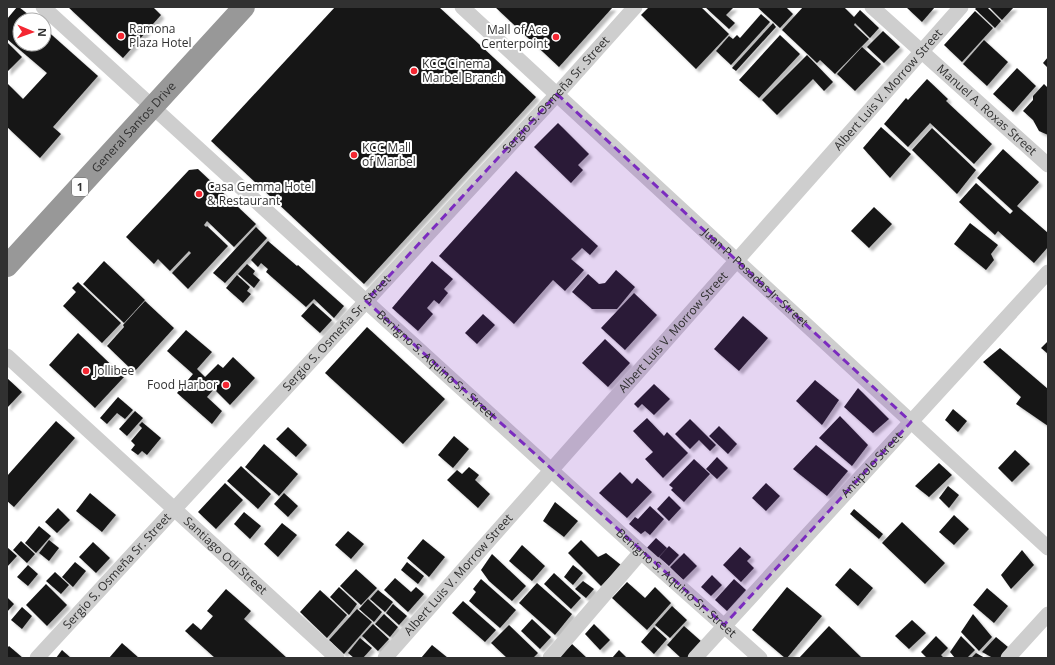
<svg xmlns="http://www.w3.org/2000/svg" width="1055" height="665" font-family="'Open Sans',sans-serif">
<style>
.building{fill:#181818;filter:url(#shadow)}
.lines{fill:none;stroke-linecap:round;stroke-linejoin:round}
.minor{stroke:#cecece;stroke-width:15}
.highway{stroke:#989898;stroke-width:22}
.marked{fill:#7b2cbf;fill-opacity:0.2;stroke:#7b2cbf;stroke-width:3;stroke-dasharray:8 5;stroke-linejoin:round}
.poi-dot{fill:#f42732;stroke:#fff;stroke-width:1.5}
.labels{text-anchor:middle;stroke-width:4;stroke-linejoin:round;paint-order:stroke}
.shield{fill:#fff;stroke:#6f6f6f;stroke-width:1}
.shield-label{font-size:11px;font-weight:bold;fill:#313131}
.poi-label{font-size:12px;fill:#313131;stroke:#fff;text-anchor:start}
.street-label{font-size:12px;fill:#313131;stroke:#fff}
</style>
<defs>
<filter id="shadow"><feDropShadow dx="3.5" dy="3.5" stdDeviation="1" flood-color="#0004"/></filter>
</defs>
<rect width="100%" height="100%" fill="#fff"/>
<path class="building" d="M17,7H19L35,20H20V44H44V28L98,76L53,127L61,134L40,158L7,127V83L23,99L47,73L7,39V19Z
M68,7H153L161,15L123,58Z
M335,7H439L536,97L364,284L211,141Z
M495,7H613L559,67Z
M649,7H701L729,34L696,69L641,15Z
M705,7H734L726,15L735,23L729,29Z
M757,7H786L793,14L780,28Z
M803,7H844L854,17L860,10L879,28L870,38L855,23L854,25L869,39L835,74L820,60L817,63L782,30Z
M906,7H935L922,22Z
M977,7H987L1001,21L995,28L975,9Z
M989,7H1014L1002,20Z
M975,11L993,28L962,62L944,45Z
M761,14L770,22L731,65L716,51L729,36L733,39L737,35L740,38Z
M773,23L776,27L736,71L732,68Z
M883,31L900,47L884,63L867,47Z
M780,35L800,54L759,98L739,80Z
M984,40L1008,62L987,86L963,64Z
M7,42L22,57L7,72Z
M862,47L881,64L855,91L837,74Z
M807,55L833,82L824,91L813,79L777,115L762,100Z
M1048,57V68L1043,63Z
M1017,68L1036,86L1013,112L993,94Z
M927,79L948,99L946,101L992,144L974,164L930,123L908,147L884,124L906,98L908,100Z
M1044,84L1048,88V135L1039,131L1033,120L1023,111L1033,100V96Z
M558,123L589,154L578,165L583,170L571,183L534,147Z
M881,127L911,154L890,178L863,148Z
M932,128L976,170L957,194L912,150Z
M1003,149L1039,182L1017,206L1048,233V247L1034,263L998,231L995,235L959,202L976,183L1010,214L1013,211L977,178Z
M198,169L256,224L234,247L207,221L204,225L206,227L207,226L228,246L188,289L172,273L191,253L189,251L170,271L158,259L154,264L126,237L189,170Z
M516,171L598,246L590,255L582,248L571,259L584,270L565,291L553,280L514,324L439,256Z
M874,207L892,224L869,248L851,231Z
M970,223L998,245L991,254L994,260L986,270L954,244Z
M256,227L267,238L225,283L213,273Z
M268,241L297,266L298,265L308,274L344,306L334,318L314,299L306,307L266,272L268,269L261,263L258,267L251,260Z
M104,261L145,300L124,323L83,284Z
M432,261L453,279L444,289L448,293L439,304L434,300L427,308L433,314L418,331L392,308Z
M247,264L255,271L253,274L260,280L254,288L238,274Z
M616,270L635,287L617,309H592L572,292L588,274L599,284L605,283Z
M237,275L250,287L247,291L251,294L243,303L226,288Z
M78,282L121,323L102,343L63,306L76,292L72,288Z
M634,293L657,315L625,350L601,328Z
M145,301L174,328L134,372L107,346L124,327L123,325Z
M313,303L332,320L320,333L301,316Z
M483,314L495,325L477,344L465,333Z
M743,316L768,338L739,371L714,349Z
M367,327L445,399L403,444L325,373Z
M186,330L212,352L197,369L205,377L218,364L223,368L233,357L255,378L230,405L214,389L207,397L222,411L212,424L177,393L193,374L167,351Z
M78,333L124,377L95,408L49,365Z
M605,339L630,363L608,387L582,363Z
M1048,341V354L1041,348Z
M1000,348L1048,389V426L1016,404L1021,397L983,362Z
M7,378L22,392L7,408Z
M815,380L839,400L822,425L796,401Z
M654,384L670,399L654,415L642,404L638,408L634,404Z
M858,388L889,419L873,433L844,407Z
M118,397L133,410L125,419L117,413L107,424L100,418Z
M953,409L967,421L958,432L945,420Z
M135,411L143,418L127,436L119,429Z
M840,416L868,445L852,466L819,438Z
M647,418L664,436L667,432L688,453L663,478L645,459L653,452L633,431Z
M690,419L716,445L710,451L699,440L690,449L675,434Z
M56,421L75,438L14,507L7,501V476Z
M142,422L161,438L147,455L142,451L138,455L131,450L135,445L131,441L142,428L139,425Z
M719,426L737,444L728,454L709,436Z
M288,427L307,445L296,457L276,439Z
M454,436L469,449L453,468L438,455Z
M264,444L298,474L279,496L245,467Z
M816,445L848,471L827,496L793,469Z
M1015,450L1030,464L1012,482L998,468Z
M717,457L728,468L717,479L706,469Z
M694,459L710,474L684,502L671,490L673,488L669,485Z
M939,463L952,475L929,497L915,486Z
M241,466L271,494L258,509L227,481Z
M469,467L479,475L475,480L490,494L478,508L447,480L457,470L462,474Z
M620,472L632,484L637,478L652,492L627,518L599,493Z
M225,483L243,500L216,529L198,512Z
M766,483L780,496L766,511L752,498Z
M948,486L959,495L949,508L939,498Z
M90,493L116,515L102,532L76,511Z
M284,493L298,506L288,517L274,504Z
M669,496L681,508L669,521L657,509Z
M555,502L578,521L564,537L543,521Z
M650,506L664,519L650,535L645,531L641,534L629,524L635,517L638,519Z
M58,508L70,520L57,533L45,522Z
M854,509L883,534L879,539L850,514Z
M244,512L261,526L250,539L234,524Z
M954,515L969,529L954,545L939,532Z
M902,522L945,563L925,584L882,543Z
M282,523L297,535L278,557L264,544Z
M39,526L51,536L36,553L25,543Z
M348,531L364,544L351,559L335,545Z
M656,538L667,548L655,561L644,551Z
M423,539L445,557L429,577L407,558Z
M49,540L59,548L49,561L39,553Z
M581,540L598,557L606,553L621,565L601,586L568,553Z
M21,541L35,554L27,563L13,550Z
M93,542L110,558L96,573L79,557Z
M522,545L545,566L532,581L509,561Z
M669,546L679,555L669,566L659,557Z
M7,547L17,556L7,567Z
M740,547L751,557L747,561L754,568L741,582L723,565Z
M1022,550L1034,565L1011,589L1001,575Z
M684,553L697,566L683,580L670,567Z
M492,554L526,586L512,601L489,581L481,570Z
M75,562L86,571L73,587L62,577Z
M407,562L424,576L418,584L401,570Z
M28,565L38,574L28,586L17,577Z
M573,565L583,573L573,585L564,577Z
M850,568L873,588L858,606L835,585Z
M356,569L377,588L361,605L340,586Z
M55,572L69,585L61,594L46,581Z
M554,573L581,598L571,609L544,584Z
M712,575L722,585L711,596L701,587Z
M395,578L411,592L416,587L424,594L408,612L384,590Z
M481,579L516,610L500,628L469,601L476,592L473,589Z
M734,579L746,590L727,611L715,600Z
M583,581L594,589L586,598L575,589Z
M627,582L645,598L655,587L671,603L647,630L612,598Z
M537,583L572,614L555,635L519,603Z
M46,584L67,605L47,626L26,605Z
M339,587L357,604L349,615L330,597Z
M787,587L822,616L787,658H785L752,630Z
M987,588L1008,606L994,623L973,605Z
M226,589L251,611L244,619L287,658H215L185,631L193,623L201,630L213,616L207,611Z
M320,590L347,615L327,638L300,612Z
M378,590L393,602L385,612L370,599Z
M7,597L14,604L7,612Z
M368,599L382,612L374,622L359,609Z
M463,601L496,630L485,642L452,613Z
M393,604L407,616L399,625L386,613Z
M672,606L687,620L670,638L655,625Z
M22,607L32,616L22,629L11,620Z
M357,609L372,622L344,654L329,640Z
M384,614L398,627L390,637L375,624Z
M973,614L992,637L979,651L961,632Z
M532,619L551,637L540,649L521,631Z
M912,620L926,633L909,649L895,636Z
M373,624L389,639L378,651L362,636Z
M594,624L610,640L600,650L585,634Z
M509,625L538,653L533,658H507L491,643Z
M684,626L702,642L688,658H681L667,645Z
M829,626L862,658H799Z
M654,627L667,639L654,654L641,642Z
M936,636L948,648L941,655L944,658H927L921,652Z
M961,636L975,650L967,658H955L950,652Z
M996,637L1008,647L1001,658H993L982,652Z
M360,638L372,648L363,658H354L348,653Z
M122,643L139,658H109Z
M572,644L587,658H558Z
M432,645L448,658H421Z
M9,646L23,658H7V648Z
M62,650L71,658H56Z
M619,650L627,658H612Z
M976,653L985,658H971Z"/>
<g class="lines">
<g class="minor">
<path id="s1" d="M43,7L641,552L760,658"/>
<path id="s2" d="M462,7L1048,548"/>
<path id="s3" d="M872,7L1048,165"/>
<path id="s4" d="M7,356L337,658"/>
<path id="s5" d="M37,658L550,102L635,7"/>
<path id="s6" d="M385,658C576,440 770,225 961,7"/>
<path d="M550,658L641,552"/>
<path id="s7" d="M695,658L1048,272"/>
<path d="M1008,658L1048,614"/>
</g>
<path class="highway" id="s8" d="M7,266L244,7"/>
</g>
<path class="marked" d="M557,94L911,422L724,625L366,301Z"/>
<g class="poi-dot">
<circle cx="121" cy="36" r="4"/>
<circle cx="556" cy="37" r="4"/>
<circle cx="414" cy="71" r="4"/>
<circle cx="354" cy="155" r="4"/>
<circle cx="199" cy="194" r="4"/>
<circle cx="86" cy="371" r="4"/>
<circle cx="226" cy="385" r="4"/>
</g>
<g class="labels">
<rect class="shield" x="72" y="178" width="16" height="18" rx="3"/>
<g class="shield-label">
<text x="80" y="191">1</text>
</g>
<g class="poi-label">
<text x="129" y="33">Ramona<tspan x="129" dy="14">Plaza Hotel</tspan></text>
<text x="548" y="34" text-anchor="end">Mall of Ace<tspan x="548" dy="14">Centerpoint</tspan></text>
<text x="422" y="68">KCC Cinema<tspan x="422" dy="14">Marbel Branch</tspan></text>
<text x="362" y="152">KCC Mall<tspan x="362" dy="14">of Marbel</tspan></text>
<text x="207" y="191">Casa Gemma Hotel<tspan x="207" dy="14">&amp; Restaurant</tspan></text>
<text x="94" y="375">Jollibee</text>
<text x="218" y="389" text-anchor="end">Food Harbor</text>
</g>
<g class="street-label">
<text dy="4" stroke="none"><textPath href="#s6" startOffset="759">Albert Luis V. Morrow Street</textPath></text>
<text dy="4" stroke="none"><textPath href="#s5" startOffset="766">Sergio S. Osmeña Sr. Street</textPath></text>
<text dy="4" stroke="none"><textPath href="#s3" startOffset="154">Manuel A. Roxas Street</textPath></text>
<text dy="4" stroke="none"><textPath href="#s8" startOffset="188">General Santos Drive</textPath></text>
<text dy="4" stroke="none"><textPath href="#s2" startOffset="399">Juan P. Posadas Jr. Street</textPath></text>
<text dy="4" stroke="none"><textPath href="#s5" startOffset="442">Sergio S. Osmeña Sr. Street</textPath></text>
<text dy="4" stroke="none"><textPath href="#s6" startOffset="435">Albert Luis V. Morrow Street</textPath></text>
<text dy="4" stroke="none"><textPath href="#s1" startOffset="532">Benigno S. Aquino Sr. Street</textPath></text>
<text dy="4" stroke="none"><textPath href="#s7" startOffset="262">Antipolo Street</textPath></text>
<text dy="4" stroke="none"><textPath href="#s4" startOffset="296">Santiago Odi Street</textPath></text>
<text dy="4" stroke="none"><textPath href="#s5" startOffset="118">Sergio S. Osmeña Sr. Street</textPath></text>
<text dy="4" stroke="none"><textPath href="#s6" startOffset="111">Albert Luis V. Morrow Street</textPath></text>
<text dy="4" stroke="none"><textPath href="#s1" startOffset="856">Benigno S. Aquino Sr. Street</textPath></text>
</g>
</g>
<rect width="1055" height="665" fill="none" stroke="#313131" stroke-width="16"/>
<g transform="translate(32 32) rotate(92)"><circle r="19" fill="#ffffff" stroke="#adadad"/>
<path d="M0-3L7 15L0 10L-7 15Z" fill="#f42732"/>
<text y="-6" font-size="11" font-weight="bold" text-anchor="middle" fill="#313131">N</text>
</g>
</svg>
